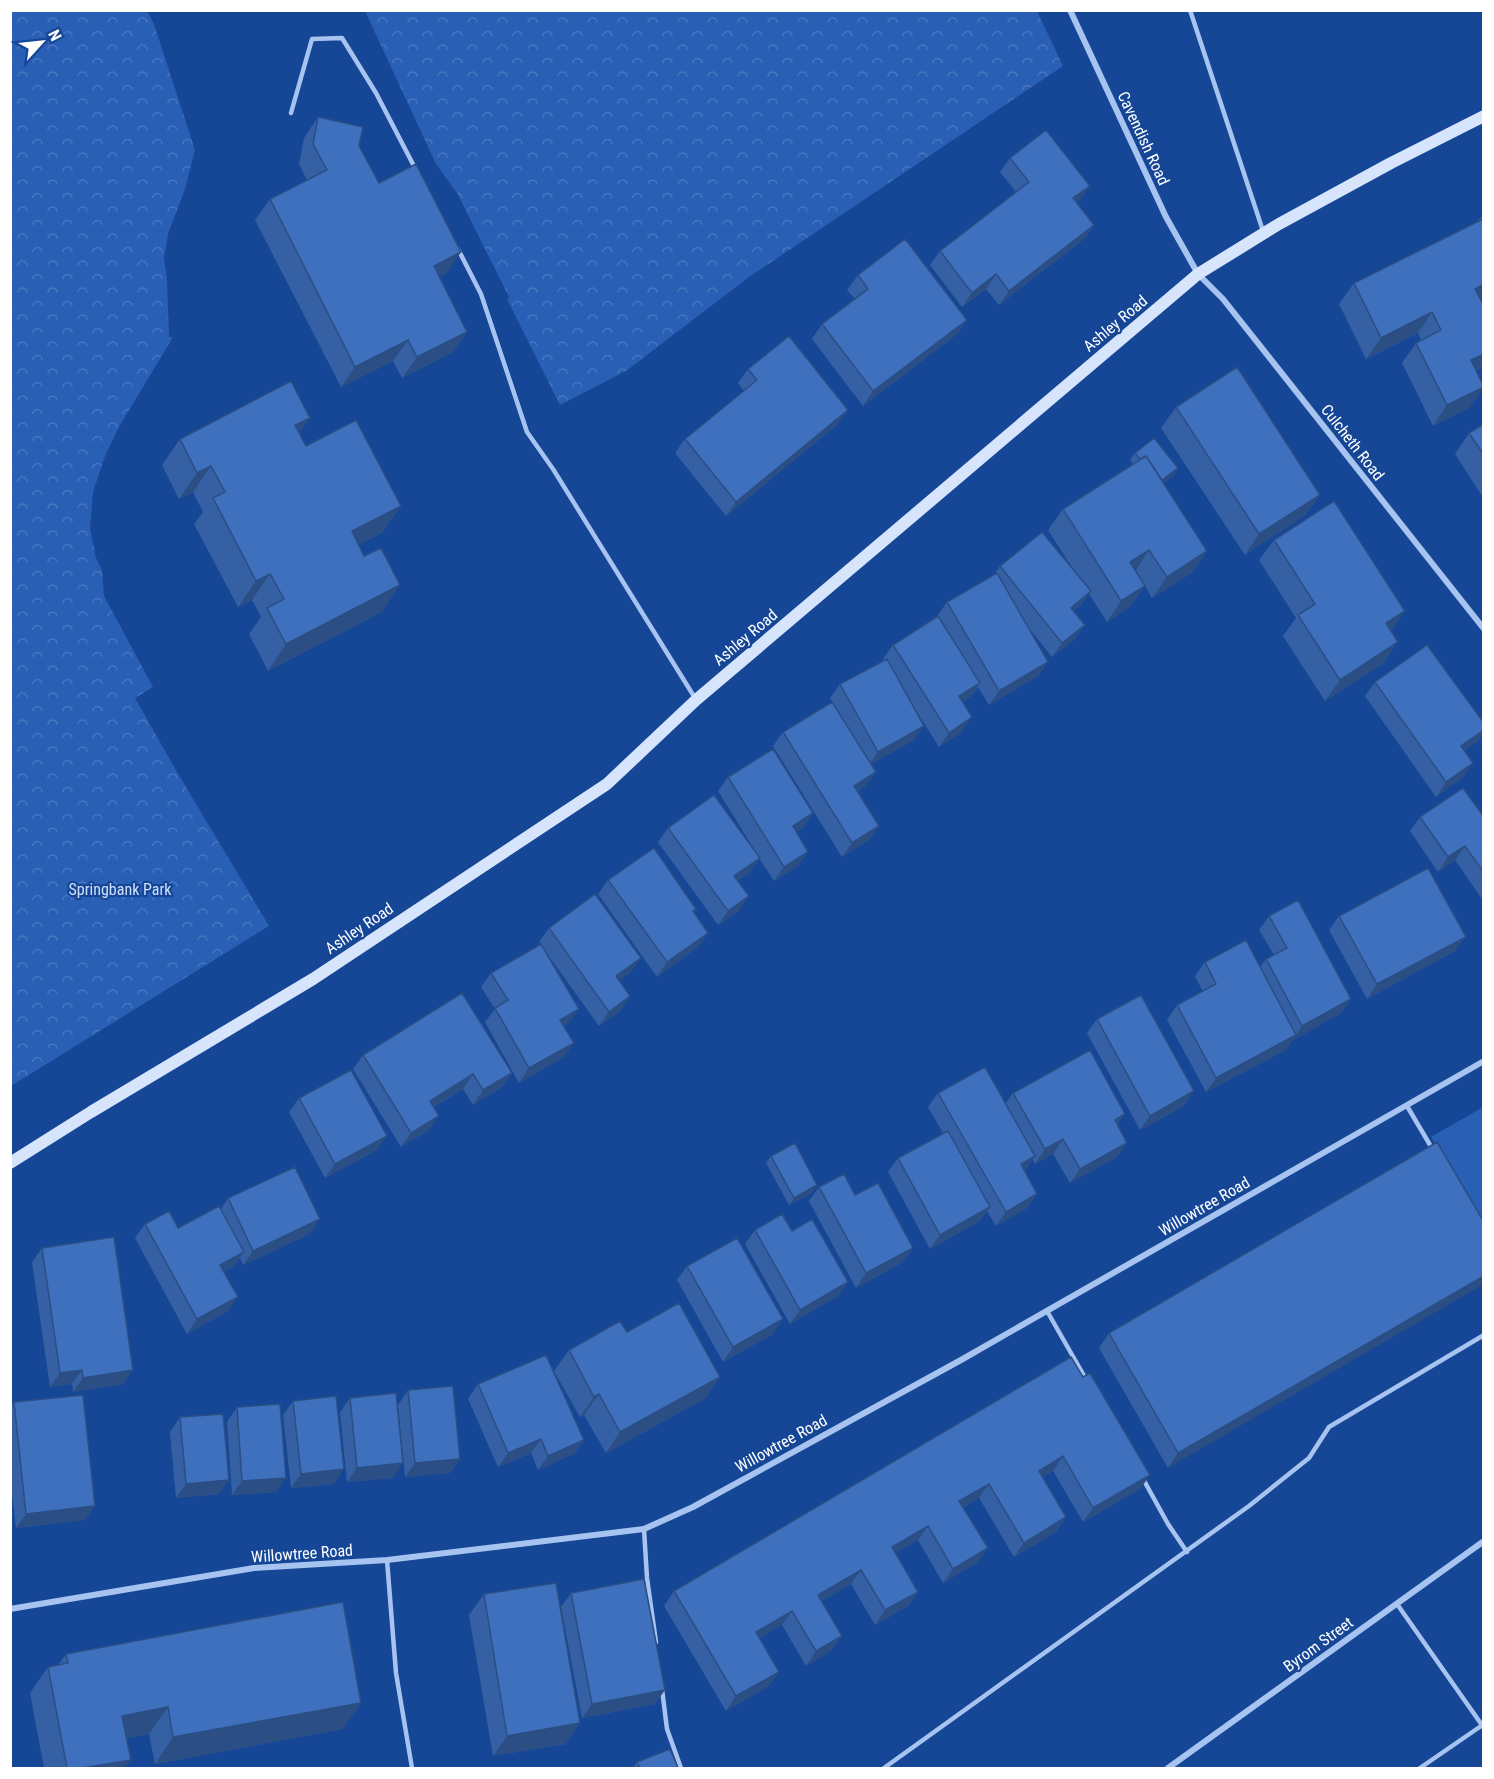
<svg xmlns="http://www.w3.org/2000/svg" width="1494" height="1779" font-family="'Roboto Condensed',sans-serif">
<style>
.green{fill:#295fb4}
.forest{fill:url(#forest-crowns)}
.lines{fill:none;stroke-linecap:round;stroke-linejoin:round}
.service{stroke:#a7c4f1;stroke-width:4.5}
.minor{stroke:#a7c4f1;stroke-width:6}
.secondary{stroke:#d6e4fc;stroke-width:12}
.wall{fill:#3560a3}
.shaded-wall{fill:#2b4e84}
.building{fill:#3e70bd;stroke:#2b4e84;stroke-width:1.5}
.labels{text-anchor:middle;stroke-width:4.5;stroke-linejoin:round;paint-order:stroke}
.street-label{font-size:16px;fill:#fff;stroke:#164696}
.park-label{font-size:16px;fill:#cfe0fc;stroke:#164696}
</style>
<defs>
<pattern id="forest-crowns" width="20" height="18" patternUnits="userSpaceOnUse" patternTransform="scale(1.5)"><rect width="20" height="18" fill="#295fb4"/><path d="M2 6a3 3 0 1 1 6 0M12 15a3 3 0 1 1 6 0" fill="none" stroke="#4977bf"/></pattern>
</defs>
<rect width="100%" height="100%" fill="#164696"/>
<path class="green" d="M1483,1107V1225L1431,1137Z"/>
<path class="forest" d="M21,10L147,11L154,24L195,150L185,189L168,234L164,258L167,279L169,337H173L119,427L105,456L93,492L90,528L96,558L102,570L104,596L153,687L135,698L177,772L269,926L11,1086L10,13Z
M365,11H1037L1063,66L749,277L626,371L560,405L507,299L509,297L457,193L436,164Z"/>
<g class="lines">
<path class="service" d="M1190,10L1263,231
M291,113L312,39L342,38L376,93L416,170
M458,249L481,294L527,432L553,469L695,698
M1407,1106L1433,1150
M1047,1311L1087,1381
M1142,1477L1168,1524L1187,1552
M644,1529L647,1578L656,1642
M387,1560L396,1673L412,1768
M1397,1604L1484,1728
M662,1689L667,1729L681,1768
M884,1768L1249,1506L1309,1458L1329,1427L1484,1335
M1420,1768L1484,1724"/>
<path class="minor" d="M1070,10L1166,217L1198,274L1223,299L1484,629
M10,1609L254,1568L387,1560L644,1529L693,1507L961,1360L1484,1061
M1168,1768L1484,1541"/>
<path class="secondary" d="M10,1163L91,1112L313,979L607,784L696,700L1198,274L1279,224L1391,163L1484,116"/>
</g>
<path class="wall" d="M318,117L359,146L379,183L447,273L439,277L467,332L453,352L402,378L393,361L341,387L255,220L270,199L307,180L299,164L304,138Z
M1010,158L1080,200L1077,202L1094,225L1084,239L999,305L986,289L962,307L930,265L940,251L1016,192L1000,172Z
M1484,216V298L1480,299L1484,306V367L1476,371L1469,408L1433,426L1402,363L1416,343L1421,340L1418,333L1366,359L1339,304L1354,283L1477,222L1480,218Z
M858,275L967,320L957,334L863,406L812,339L822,324L855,299L847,290Z
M748,369L838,424L726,516L675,453L685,439L744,391L738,383Z
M1176,407L1320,495L1305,515L1245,555L1161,428Z
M1484,424V499L1455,454L1469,433Z
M299,434L306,446L401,506L382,533L358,545L382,612L268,671L249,634L261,617L252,600L238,607L194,524L203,512L193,492L179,499L162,465L180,439Z
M1135,453L1178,468L1173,476L1163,483L1207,551L1193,572L1152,598L1145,586L1131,606L1107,622L1089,594L1081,605L1074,611L1075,639L1052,657L1028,627L1048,662L1038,676L989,705L978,687L970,697L963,702L962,732L939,747L912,704L914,740L871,764L866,786L858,791L879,826L869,840L842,857L773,746L783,732L836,709L830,698L840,684L884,660L883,659L893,645L937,616L947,602L993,576L1000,566L1075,572L1048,530L1063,509L1133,464L1130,460Z
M1274,540L1391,631L1384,663L1325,701L1283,636L1296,618L1259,560Z
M1375,682L1484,723V733L1477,742L1464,751L1473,763L1463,777L1436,797L1365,696Z
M728,777L813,813L803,828L796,832L808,852L798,866L774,881L759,858L750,872L738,881L739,911L718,925L658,842L668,828L757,854L718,791Z
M1420,817H1484V902L1455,860L1438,872L1410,831Z
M608,880L696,909L694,912L708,933L698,947L657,977L598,894Z
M1269,916L1351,999L1341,1013L1293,1040L1286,1050L1206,1092L1167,1020L1177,1005L1203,992L1195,976L1205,962L1260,967L1266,959L1274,955L1259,930Z
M1339,916L1455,951L1367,999L1329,930Z
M549,928L631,972L619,981L630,996L620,1011L599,1026L545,951L569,1023L564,1026V1057L519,1083L485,1022L495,1009L481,987L491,973L541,945L539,942Z
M1097,1019L1184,1106L1140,1130L1087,1033Z
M363,1055L512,1073L502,1087L473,1105L463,1089L434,1107L429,1130L401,1147L353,1069Z
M938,1093L1006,1103L1013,1093L1125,1114L1117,1125V1157L1070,1183L1053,1154L1035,1164L1033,1160L1024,1171L1037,1194L1027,1208L996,1226L987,1211L980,1221L930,1249L888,1172L898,1158L943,1133L928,1107Z
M299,1098L377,1150L325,1178L289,1112Z
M1437,1142L1168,1468L1099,1348L1109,1333Z
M771,1156L812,1193L789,1205L766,1163Z
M819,1187L913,1248L903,1262L856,1288L809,1201Z
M228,1198L310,1234L243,1265L240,1258L234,1266L224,1272L228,1311L187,1334L135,1238L145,1224L178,1228L221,1209Z
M755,1230L792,1231L848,1282L838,1296L790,1324L745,1244Z
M42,1248L123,1384L73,1392L72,1384L50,1387L32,1262Z
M687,1266L773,1334L723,1362L677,1280Z
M627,1332L706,1398L606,1453L584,1415L580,1417L554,1371L569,1350Z
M1083,1377L1150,1475L1140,1489L1083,1522L1053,1471L1043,1477L1066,1517L1056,1532L1014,1557L979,1498L963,1508L978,1562L943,1583L918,1540L895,1553L918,1592L908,1606L875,1625L851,1584L822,1601L832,1650L806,1666L782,1625L759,1638L779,1672L769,1686L726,1711L664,1606L674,1591Z
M478,1384L584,1440L574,1454L538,1470L531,1453L498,1467L468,1399Z
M408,1390L460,1459L450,1473L405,1477L398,1405Z
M350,1398L393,1478L347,1482L340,1412Z
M293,1401L334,1484L291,1488L283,1415Z
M14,1402L85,1520L16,1528L10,1478V1407Z
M237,1407L276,1492L232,1495L227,1422Z
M180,1417L219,1494L176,1498L170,1432Z
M571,1593L655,1704L582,1718L561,1607Z
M484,1594L566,1744L493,1756L469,1615Z
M66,1654L343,1729L155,1764L149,1734L127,1738L124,1768H44L30,1693L48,1667L58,1665Z
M637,1762L678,1768H633Z"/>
<path class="shaded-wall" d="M1090,186L1080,200L1063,213L1073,198Z
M1094,225L1084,239L999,305L1009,291Z
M461,252L447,273L419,287L434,266Z
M996,274L986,289L962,307L972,293Z
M1484,284V298L1461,309L1475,289Z
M1432,312L1418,333L1366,359L1381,338Z
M967,320L957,334L863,406L873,391Z
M467,332L453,352L402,378L417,357Z
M408,340L393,361L341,387L355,367Z
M1484,354V367L1456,381L1471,360Z
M1484,387L1469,408L1433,426L1447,405Z
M848,410L838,424L726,516L736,502Z
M310,418L292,444L295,425Z
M211,466L193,492L179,499L197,473Z
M1178,468L1173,476L1153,491L1158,483Z
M1320,495L1305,515L1245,555L1259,534Z
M401,506L382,533L333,558L352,531Z
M1149,550L1135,571L1130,562Z
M1207,551L1193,572L1152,598L1167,577Z
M270,574L252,600L238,607L256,581Z
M400,585L382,612L268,671L286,644Z
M1145,586L1131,606L1107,622L1121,601Z
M1091,591L1081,605L1061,622L1071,608Z
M1405,611L1391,632L1386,623Z
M1085,625L1075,639L1052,657L1062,643Z
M1398,642L1384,663L1325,701L1340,680Z
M1048,662L1038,676L989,705L999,691Z
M980,683L970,697L949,711L959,696Z
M972,717L962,732L939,747L949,733Z
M924,726L914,740L868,766L878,752Z
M1484,730V733L1477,742L1451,760L1461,746Z
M1473,763L1463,777L1436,797L1446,782Z
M876,772L866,786L844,800L854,786Z
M813,813L803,828L783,840L793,826Z
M879,826L869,840L842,857L852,843Z
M1465,846L1455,860L1438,872L1448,857Z
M808,852L798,866L774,881L784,867Z
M760,858L750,872L724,891L734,876Z
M749,896L739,911L718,925L728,911Z
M708,933L698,947L657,977L667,962Z
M1466,937L1455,951L1367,999L1377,984Z
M641,958L631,972L606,991L616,976Z
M630,996L620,1011L599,1026L609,1012Z
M1351,999L1341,1013L1293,1040L1286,1050L1206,1092L1216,1078L1296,1035L1302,1026Z
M579,1009L569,1023L550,1034L560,1020Z
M574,1043L564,1057L519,1083L529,1068Z
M512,1073L502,1087L473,1105L483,1090Z
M473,1074L463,1089L420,1115L430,1101Z
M1194,1091L1184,1106L1140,1130L1150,1116Z
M1125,1114L1115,1128V1120Z
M439,1116L429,1130L401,1147L411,1133Z
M387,1136L377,1150L325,1178L335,1164Z
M1063,1139L1053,1154L1035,1164L1045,1149Z
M1127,1143L1117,1157L1070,1183L1080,1169Z
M1035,1156L1025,1171L1011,1179L1021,1164Z
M817,1185L812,1193L789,1205L794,1198Z
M1037,1194L1027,1208L996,1226L1006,1212Z
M990,1207L980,1221L930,1249L940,1235Z
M320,1219L310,1234L243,1265L253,1251Z
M913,1248L903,1262L856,1288L866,1273Z
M244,1252L234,1266L210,1280L220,1265Z
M1484,1276V1284L1168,1468L1178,1453Z
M848,1282L838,1296L790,1324L800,1310Z
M238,1297L228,1311L187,1334L197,1319Z
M783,1319L773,1334L723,1362L733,1347Z
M82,1370L72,1384L50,1387L60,1373Z
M133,1370L123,1384L73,1392L83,1378Z
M720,1377L706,1398L606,1453L620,1432Z
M599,1394L584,1415L580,1417L594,1397Z
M541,1439L531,1453L498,1467L508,1453Z
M584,1440L574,1454L538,1470L548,1456Z
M1063,1456L1053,1471L1029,1485L1039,1471Z
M460,1459L450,1473L405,1477L415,1463Z
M403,1463L393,1478L347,1482L357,1468Z
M344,1469L334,1484L291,1488L301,1474Z
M1150,1475L1140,1489L1083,1522L1093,1508Z
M286,1478L276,1492L232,1495L242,1481Z
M229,1480L219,1494L176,1498L186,1484Z
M989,1484L979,1498L949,1516L959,1501Z
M95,1506L85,1520L16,1528L26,1514Z
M1066,1517L1056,1532L1014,1557L1024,1543Z
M928,1526L918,1540L882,1561L892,1547Z
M988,1548L978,1562L943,1583L953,1569Z
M861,1570L851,1584L808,1609L818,1595Z
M918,1592L908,1606L875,1625L885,1610Z
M792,1611L782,1625L746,1646L756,1632Z
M842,1636L832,1650L806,1666L816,1651Z
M779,1672L769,1686L726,1711L736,1696Z
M665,1690L655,1704L582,1718L592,1704Z
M361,1703L343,1729L155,1764L173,1737Z
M168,1707L149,1734L104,1742L122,1716Z
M580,1723L566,1744L493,1756L507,1736Z
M131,1760L124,1768H82Z"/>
<path class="building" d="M318,117L363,127L359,146L379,183L416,164L461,252L434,266L467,332L417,357L408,340L355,367L270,199L327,170L313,144Z
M1046,130L1090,186L1073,198L1094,225L1009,291L996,274L972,293L940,251L1029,182L1010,158Z
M1483,219L1484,284L1475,289L1484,306V354L1471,360L1484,387L1447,405L1416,343L1441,330L1432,312L1381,338L1354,283Z
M905,239L967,320L873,391L822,324L868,289L858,275Z
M789,336L848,410L736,502L685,439L757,380L748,369Z
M1237,367L1320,495L1259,534L1176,407Z
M291,381L310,418L295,425L306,446L356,420L401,506L352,531L364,556L381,548L400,585L286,644L267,608L284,599L270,574L256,581L213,498L225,492L211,466L197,473L180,439Z
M1484,424V455L1469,433Z
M1154,438L1178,468L1162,480L1146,456L1140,459L1135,453Z
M1146,456L1207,551L1167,577L1149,550L1130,562L1145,586L1121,601L1063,509Z
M1334,501L1405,611L1386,623L1398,642L1340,680L1298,615L1315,604L1274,540Z
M1042,532L1091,591L1071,608L1085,625L1062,643L1000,566Z
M997,573L1048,662L999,691L947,602Z
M938,616L980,683L959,696L972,717L949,733L893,645Z
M1427,645L1484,723V730L1461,746L1473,763L1446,782L1375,682Z
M887,659L924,726L878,752L840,684Z
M832,702L876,772L854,786L879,826L852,843L783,732Z
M773,749L813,813L793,826L808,852L784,867L728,777Z
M1463,788L1484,817V873L1465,846L1448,857L1420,817Z
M714,795L760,858L734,876L749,896L728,911L668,828Z
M654,848L696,909L693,911L708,933L667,962L608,880Z
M1428,868L1466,937L1377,984L1339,916Z
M595,894L641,958L616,976L630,996L609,1012L549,928Z
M1298,900L1351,999L1302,1026L1266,959L1287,948L1269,916Z
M1246,940L1296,1035L1216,1078L1177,1005L1216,984L1205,962Z
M541,944L579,1009L560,1020L574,1043L529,1068L495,1008L508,1000L491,973Z
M462,993L512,1073L483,1090L473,1074L430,1101L439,1116L411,1133L363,1055Z
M1141,995L1194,1091L1150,1116L1097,1019Z
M1090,1050L1125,1114L1115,1120L1127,1143L1080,1169L1063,1139L1045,1149L1013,1093Z
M985,1067L1035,1156L1021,1164L1037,1194L1006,1212L938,1093Z
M351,1070L387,1136L335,1164L299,1098Z
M948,1131L990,1207L940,1235L898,1158Z
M1437,1142L1484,1222V1276L1178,1453L1109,1333Z
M795,1143L817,1185L794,1198L771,1156Z
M295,1167L320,1219L253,1251L228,1198Z
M844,1174L855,1195L878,1183L913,1248L866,1273L819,1187Z
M219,1206L244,1252L220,1265L238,1297L197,1319L145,1224L169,1211L178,1228Z
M782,1214L792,1231L812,1219L848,1282L800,1310L755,1230Z
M114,1237L133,1370L83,1378L82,1370L60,1373L42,1248Z
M737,1238L783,1319L733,1347L687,1266Z
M679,1303L720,1377L620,1432L599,1394L594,1397L569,1350L620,1321L627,1332Z
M546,1355L584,1440L548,1456L541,1439L508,1453L478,1384Z
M1071,1357L1083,1377L1090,1373L1150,1475L1093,1508L1063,1456L1039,1471L1066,1517L1024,1543L989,1484L959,1501L988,1548L953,1569L928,1526L892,1547L918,1592L885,1610L861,1570L818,1595L842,1636L816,1651L792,1611L756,1632L779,1672L736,1696L674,1591Z
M453,1386L460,1459L415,1463L408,1390Z
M396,1393L403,1463L357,1468L350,1398Z
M83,1395L95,1506L26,1514L14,1402Z
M336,1396L344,1469L301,1474L293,1401Z
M280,1404L286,1478L242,1481L237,1407Z
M223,1414L229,1480L186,1484L180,1417Z
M644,1579L665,1690L592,1704L571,1593Z
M556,1583L580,1723L507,1736L484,1594Z
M343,1602L361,1703L173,1737L168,1707L122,1716L131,1760L82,1768H67L48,1667L68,1663L66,1654Z
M670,1749L678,1768H640L637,1762Z"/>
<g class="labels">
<g class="street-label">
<text transform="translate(1144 138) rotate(65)" y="6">Cavendish Road</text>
<text transform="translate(1115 323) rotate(-40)" y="6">Ashley Road</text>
<text transform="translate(1353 442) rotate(52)" y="6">Culcheth Road</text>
<text transform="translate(745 637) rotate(-40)" y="6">Ashley Road</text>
<text transform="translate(359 928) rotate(-34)" y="6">Ashley Road</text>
<text transform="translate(1204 1206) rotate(-30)" y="6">Willowtree Road</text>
<text transform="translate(781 1443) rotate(-29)" y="6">Willowtree Road</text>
<text transform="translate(302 1553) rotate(-4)" y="6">Willowtree Road</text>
<text transform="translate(1318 1644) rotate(-36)" y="6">Byrom Street</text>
</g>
<g class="park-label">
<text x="120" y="895">Springbank Park</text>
</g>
</g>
<rect width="1494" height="1779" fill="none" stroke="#ffffff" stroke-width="24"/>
<g transform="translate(42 42) rotate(63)" stroke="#164696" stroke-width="4.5" paint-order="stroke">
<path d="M0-4.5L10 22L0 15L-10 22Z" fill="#ffffff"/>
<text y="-9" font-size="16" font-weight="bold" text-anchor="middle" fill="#ffffff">N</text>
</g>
</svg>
